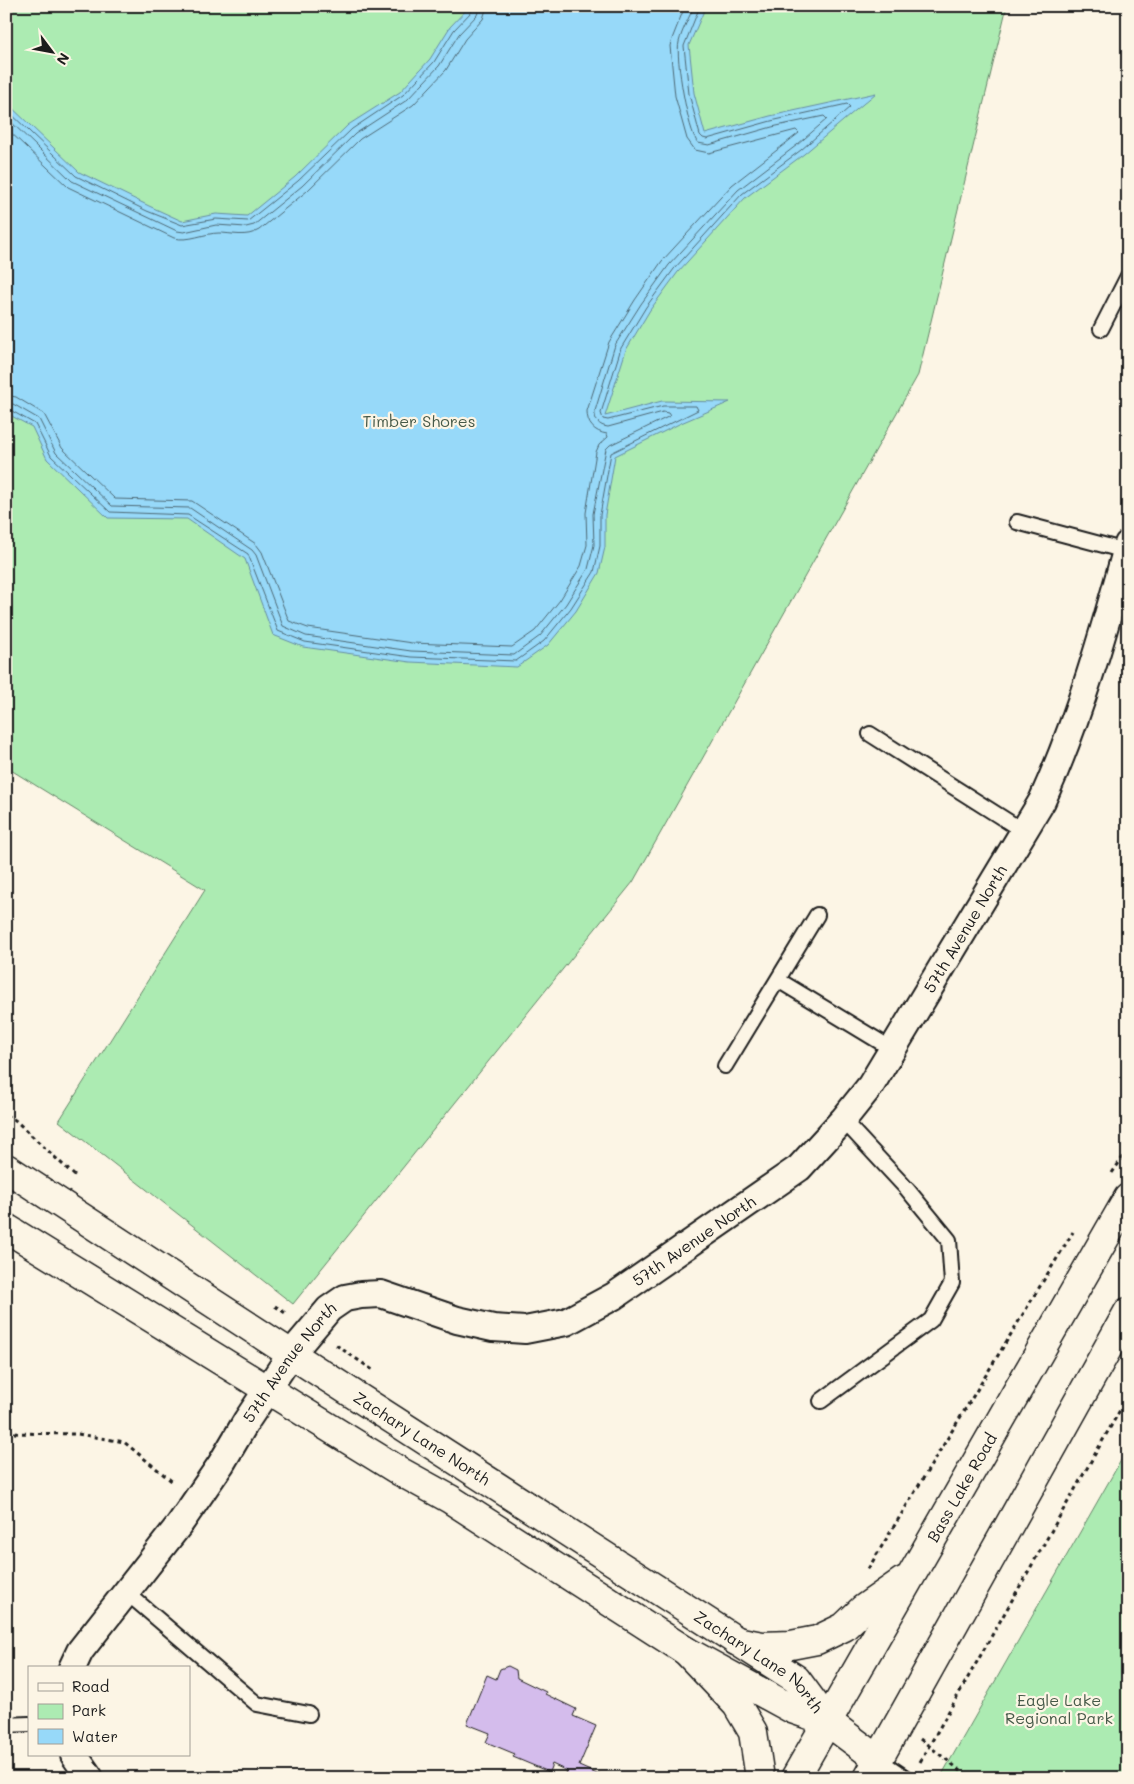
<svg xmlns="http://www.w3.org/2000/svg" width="1134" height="1784" font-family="Mali,sans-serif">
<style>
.green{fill:#acebb2;stroke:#648467}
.water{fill:#97d9f9;stroke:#668da1}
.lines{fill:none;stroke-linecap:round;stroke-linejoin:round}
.shore{stroke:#4d6874;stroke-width:1}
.building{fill:#d4bcec;stroke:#1c1c1c}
.service-casing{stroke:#1c1c1c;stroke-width:18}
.minor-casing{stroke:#1c1c1c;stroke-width:30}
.tertiary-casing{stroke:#1c1c1c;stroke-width:31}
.secondary-casing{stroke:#1c1c1c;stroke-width:31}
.path{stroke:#1c1c1c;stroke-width:3;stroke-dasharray:4 4;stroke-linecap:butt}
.service{stroke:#fcf5e5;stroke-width:14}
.minor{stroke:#fcf5e5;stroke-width:26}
.tertiary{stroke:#fcf5e5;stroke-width:28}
.secondary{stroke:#fcf5e5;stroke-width:28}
.labels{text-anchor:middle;stroke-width:4.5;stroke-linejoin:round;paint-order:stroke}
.park-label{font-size:16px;fill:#475a49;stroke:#fcf5e5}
.street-label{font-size:16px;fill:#1c1c1c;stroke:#fcf5e5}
</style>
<rect width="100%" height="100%" fill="#fcf5e5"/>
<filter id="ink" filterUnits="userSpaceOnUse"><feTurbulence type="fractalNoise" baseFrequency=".02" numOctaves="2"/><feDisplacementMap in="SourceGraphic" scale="10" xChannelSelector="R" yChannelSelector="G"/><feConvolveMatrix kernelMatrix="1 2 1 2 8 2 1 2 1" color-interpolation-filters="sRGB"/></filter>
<g filter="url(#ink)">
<path class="green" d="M6,6H1007L918,375L633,882L293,1304L59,1121L205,890L6,767Z
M1128,1448V1778H940Z"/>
<path class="water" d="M470,6H706L689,45L694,93L705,134L770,116L876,93L804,154L745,198L678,272L650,310L626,350L605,416L662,401L730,402L681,423L615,456L605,515V547L599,573L576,611L548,645L517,667L410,662L303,647L273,635L245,559L187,519L108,518L47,459L32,427L6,413V102L79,172L149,206L182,221L216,214L247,216L295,177L348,125L400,92L430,59L450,27Z"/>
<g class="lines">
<path class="shore" d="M6,109L76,176L147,211L182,225L216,219L248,221L298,181L352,129L403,95L434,62L454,30L472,11L473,6
M6,117L72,181L177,231L184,232L216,225L246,227L254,225L302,186L355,134L407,100L439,66L459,34L477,15L480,6
M6,128L68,187L174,238C189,242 204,233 219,233C232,233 246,238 259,230L307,191L360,139L413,105L446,70L465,39L483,19L487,6
M6,395L16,397L44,414L62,448L115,499L192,501L256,544L262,552L289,621L308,628L412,643L512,647L535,631L560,600L581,566L587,545L586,513L596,452L599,445L608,437L607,434C594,432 587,424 587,411L609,342L635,300L662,261L732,185L799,133L796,130L709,153L695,150L687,139L675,96L670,46L672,39L685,6
M6,403L13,404L39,419L56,453L112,506L190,508L252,550L256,555L283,626L306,636L411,651L514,655L540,636L566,604L588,569L594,545L593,514L606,449L610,445L670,416L668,413L663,412L608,427C599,426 594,420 595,411L615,345L641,304L669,265L738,190L797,145L827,119L824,116L772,127L709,145L698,143C688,132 675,57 679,42C682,30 689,18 694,6
M6,409L10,410L35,424L51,456L110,512L188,515L248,554L278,631L305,642L411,657L516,661L544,641L571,608L594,572L600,546V515L611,453L698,410L696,406H663L608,420L603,419L601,413L621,348L646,307L674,269L742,194L801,150L850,107L847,104L771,121L707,139L703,138L700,135L689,94L684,46L700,6"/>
</g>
<path class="building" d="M508,1666L516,1670L517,1678L546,1692L545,1694L576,1709L573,1716L596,1726L579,1766L606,1778H564L567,1771L552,1764L549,1772L513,1757L515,1754L486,1742L490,1733L467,1724L487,1675L496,1679L500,1669Z"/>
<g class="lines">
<defs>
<path id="service" d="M1101,329L1128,276
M1017,522L1126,551
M870,734L1023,831
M778,980L892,1049
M725,1066L817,915
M821,1401L931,1320L952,1283L949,1240L907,1189L843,1120
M126,1592L257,1704L309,1714
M6,1725L29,1724
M879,1760L906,1778"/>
<g id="minor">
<path id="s1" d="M72,1668L80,1651L179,1525L221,1464L247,1420L291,1354L329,1309L345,1298L361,1295L381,1294L457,1320L493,1328L525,1330L566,1322L614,1296L799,1168L843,1120L871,1085L1042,801C1079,719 1104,631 1128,544"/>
<path d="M74,1755L90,1778"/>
</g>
<g id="tertiary">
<path id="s2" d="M6,1168L291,1354L796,1679L827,1721L879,1760"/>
<path d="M6,1228L401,1472L450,1499L686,1651L792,1709L827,1721"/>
</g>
<g id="secondary">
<path d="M736,1641L762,1646L791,1645L817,1640L844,1627L863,1609L903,1581"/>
<path d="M686,1651L737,1705L753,1732L760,1778"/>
<path id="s3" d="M795,1778L1128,1198"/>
<path d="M868,1778L1128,1312"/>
</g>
</defs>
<use href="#service" class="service-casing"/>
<use href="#minor" class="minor-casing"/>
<use href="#tertiary" class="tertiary-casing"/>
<use href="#secondary" class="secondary-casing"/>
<path class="path" d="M6,1115L15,1120L75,1176
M1112,1173L1128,1150
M275,1306L288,1315
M336,1345L374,1371
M6,1433L78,1434L124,1442L174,1483
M868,1569L1073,1232
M920,1739L970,1778
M920,1762L1128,1396"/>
<use href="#service" class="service"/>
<use href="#minor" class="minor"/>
<use href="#tertiary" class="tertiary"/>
<use href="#secondary" class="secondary"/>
</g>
</g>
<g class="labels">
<g class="park-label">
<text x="419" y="427">Timber Shores</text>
<text x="1059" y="1706">Eagle Lake<tspan x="1059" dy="18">Regional Park</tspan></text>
</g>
<g class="street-label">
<text dy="6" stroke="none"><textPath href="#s1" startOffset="1261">57th Avenue North</textPath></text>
<text dy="6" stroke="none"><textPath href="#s1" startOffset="841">57th Avenue North</textPath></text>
<text dy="6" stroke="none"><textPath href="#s1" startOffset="376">57th Avenue North</textPath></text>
<text dy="6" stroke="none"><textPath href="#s2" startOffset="496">Zachary Lane North</textPath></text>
<text dy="6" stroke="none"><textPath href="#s3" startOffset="335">Bass Lake Road</textPath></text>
<text dy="6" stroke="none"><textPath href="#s2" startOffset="901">Zachary Lane North</textPath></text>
</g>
</g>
<rect width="1134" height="1784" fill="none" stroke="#fcf5e5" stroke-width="25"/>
<rect x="12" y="12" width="1109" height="1759" fill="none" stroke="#1c1c1c" stroke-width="2" filter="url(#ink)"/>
<rect x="28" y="1666" width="162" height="90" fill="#fcf5e5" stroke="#a29e95"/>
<rect x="38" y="1683" width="25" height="8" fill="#fcf5e5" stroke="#a29e95"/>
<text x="72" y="1692" font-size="15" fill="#1c1c1c">Road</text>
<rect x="38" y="1704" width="25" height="15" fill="#acebb2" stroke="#a29e95"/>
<text x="72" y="1716" font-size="15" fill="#1c1c1c">Park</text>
<rect x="38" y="1729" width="25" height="15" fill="#97d9f9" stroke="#a29e95"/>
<text x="72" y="1742" font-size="15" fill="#1c1c1c">Water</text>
<g transform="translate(52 52) rotate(122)" stroke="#fcf5e5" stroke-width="4" paint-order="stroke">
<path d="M0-4L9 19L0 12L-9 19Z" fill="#1c1c1c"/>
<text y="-8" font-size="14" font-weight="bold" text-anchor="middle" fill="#1c1c1c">N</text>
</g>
</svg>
